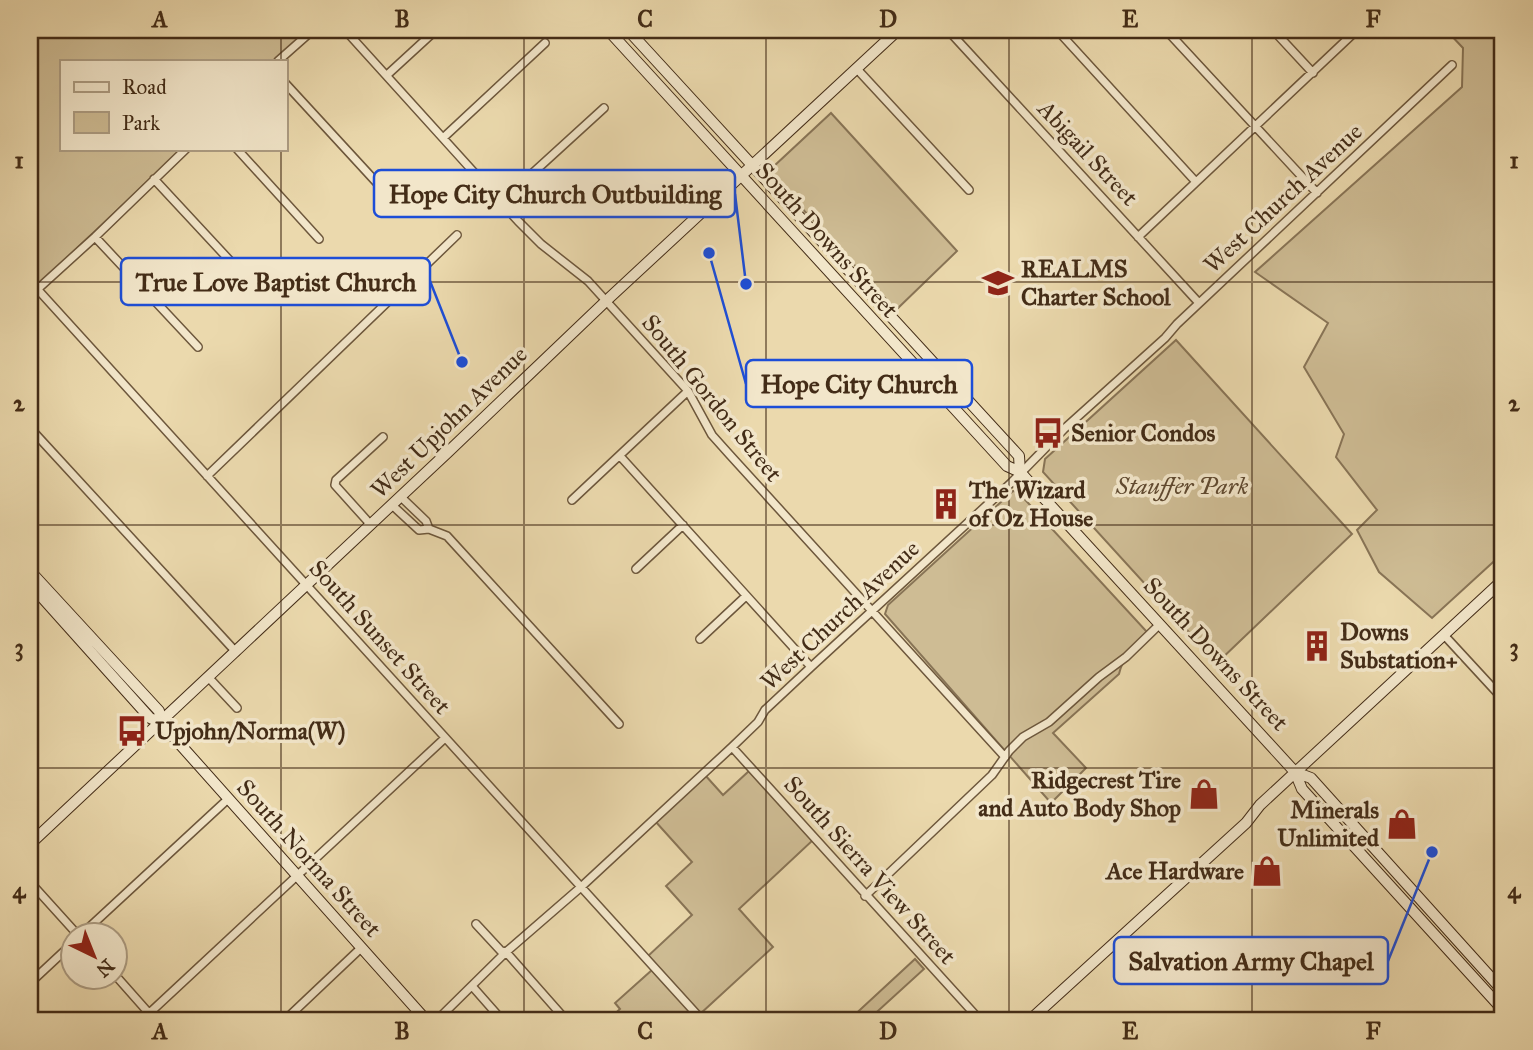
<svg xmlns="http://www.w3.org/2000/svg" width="1533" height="1050" font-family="'IM FELL Great Primer',serif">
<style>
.green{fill:#cebc94;stroke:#887456;stroke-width:2}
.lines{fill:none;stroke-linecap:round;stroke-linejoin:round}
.street-casing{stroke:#6d573c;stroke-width:10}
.secondary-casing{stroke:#432c17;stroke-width:12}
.street{stroke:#f2e6ca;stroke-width:7}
.secondary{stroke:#f2e6ca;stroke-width:10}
.grid{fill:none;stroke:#432c17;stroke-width:2;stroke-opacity:0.55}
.labels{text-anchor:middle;stroke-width:7;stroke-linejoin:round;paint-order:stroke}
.street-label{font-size:24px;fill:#432c17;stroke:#f2e6ca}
.poi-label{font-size:24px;font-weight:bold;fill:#432c17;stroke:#f2e6ca;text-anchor:start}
.park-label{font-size:24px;font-style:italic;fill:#5f4930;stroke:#f2e6ca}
.leader{fill:none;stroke:#1d4ed8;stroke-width:2.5}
.callout-dot{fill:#1d4ed8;stroke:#f2e6ca;stroke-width:2.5}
.callout{fill:#f2e6ca;stroke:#1d4ed8;stroke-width:2.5}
.callout-label{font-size:26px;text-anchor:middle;font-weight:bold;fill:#432c17}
.neatline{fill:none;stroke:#432c17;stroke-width:2.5}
.grid-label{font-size:23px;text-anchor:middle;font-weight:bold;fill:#432c17}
</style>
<rect width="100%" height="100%" fill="#ebd9ad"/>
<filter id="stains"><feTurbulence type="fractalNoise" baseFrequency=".00286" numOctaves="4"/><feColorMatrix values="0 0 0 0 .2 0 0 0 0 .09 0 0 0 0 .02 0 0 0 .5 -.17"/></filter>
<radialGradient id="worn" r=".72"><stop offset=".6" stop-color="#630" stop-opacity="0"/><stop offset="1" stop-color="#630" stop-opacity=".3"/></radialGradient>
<path class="green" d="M30,30H308L275,61H61V149H182L39,284L30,274Z
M1446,30H1503V553L1432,618L1379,572L1357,530L1377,510L1336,457L1344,434L1304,367L1328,323L1255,272L1462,87L1463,48Z
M831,113L957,251L896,310L773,177V167Z
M1176,340L1352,534L1217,663L1043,472L1045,459Z
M1013,491L1018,492L1147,632C1135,645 1123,656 1119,674L1053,733L1086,768L1051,803L885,614L888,605Z
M749,771L813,840L739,909L773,947L700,1014L648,956L692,915L666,886L692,862L655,821L705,775L723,795Z
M915,959L924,969L868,1020H849Z
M652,970L698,1020H608L620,1009L615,1003Z"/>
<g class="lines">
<defs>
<path id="street" d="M345,30L518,221L541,244L588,281L688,391L712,435L729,454L1005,757
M753,30L756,33L759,30
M948,30L1199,303
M1057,30L1196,182
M1166,30L1317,193
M1273,30L1313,73
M278,61L313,30
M856,68L969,190
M387,75L436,30
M285,83L377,183
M443,138L545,43
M237,149L319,239
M154,179L259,292
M501,202L604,108
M95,237L198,347
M1138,237L1357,30
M30,281L702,1020
M30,296L95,237L186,149
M30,428L236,652
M620,456L811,667
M207,476L457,235
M401,497L426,521L429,529
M572,500L688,391
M392,505L419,530L429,529L447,536L619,724
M371,525L335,485L336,480L383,437
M636,569L683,525
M1444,635L1503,699
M700,639L746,596
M209,678L237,708
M732,747L980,1020
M30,882L77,934
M865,896L992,775L1009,751L1023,737L1049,722L1099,677L1126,657L1160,624
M476,924L501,951L506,952L566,1020
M82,934L228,799
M116,976L155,1020
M30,983L74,942
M472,986L502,1020
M142,1020L445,738
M285,1020L361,948
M437,1020L506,952L581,887L732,747L758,722L765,710L811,667L1011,483L1064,429L1165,338L1177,324L1452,65"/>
<path id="secondary" d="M608,30L1007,466L1020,472L1295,772L1302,789L1503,1010
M628,30L1019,456L1020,472
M30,571L159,711L161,723
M30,584L150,718L161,723L426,1020
M1295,772L1311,778L1503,991
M30,844L448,452L606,301L898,30
M1030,1020L1246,823L1260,805L1503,580"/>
</defs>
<use href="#street" class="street-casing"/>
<use href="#secondary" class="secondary-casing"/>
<use href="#street" class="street"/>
<use href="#secondary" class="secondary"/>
</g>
<path class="grid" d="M281,30V61M524,30V1020M766,30V1020M1009,30V1020M1252,30V1020M281,149V1020M30,282H1503M30,525H1503M30,768H1503"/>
<defs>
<symbol id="school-bare" viewBox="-9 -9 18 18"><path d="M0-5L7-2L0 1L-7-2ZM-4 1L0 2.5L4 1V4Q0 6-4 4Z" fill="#8f2418" stroke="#f2e6ca" stroke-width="2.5" paint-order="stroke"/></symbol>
<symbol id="bus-bare" viewBox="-9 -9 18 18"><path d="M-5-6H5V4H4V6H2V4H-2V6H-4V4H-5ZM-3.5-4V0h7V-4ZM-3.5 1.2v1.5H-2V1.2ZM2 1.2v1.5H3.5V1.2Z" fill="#8f2418" stroke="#f2e6ca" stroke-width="2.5" paint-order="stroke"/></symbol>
<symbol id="building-bare" viewBox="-9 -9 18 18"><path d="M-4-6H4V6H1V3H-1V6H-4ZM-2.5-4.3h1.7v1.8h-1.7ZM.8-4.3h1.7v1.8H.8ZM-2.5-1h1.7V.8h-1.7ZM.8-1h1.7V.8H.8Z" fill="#8f2418" stroke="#f2e6ca" stroke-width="2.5" paint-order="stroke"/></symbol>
<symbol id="shop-bare" viewBox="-9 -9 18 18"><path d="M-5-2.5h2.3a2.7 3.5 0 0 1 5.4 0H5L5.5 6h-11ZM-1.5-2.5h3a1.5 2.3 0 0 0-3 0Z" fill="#8f2418" stroke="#f2e6ca" stroke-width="2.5" paint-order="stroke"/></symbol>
</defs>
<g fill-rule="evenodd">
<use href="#school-bare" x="976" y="261" width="44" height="44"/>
<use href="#bus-bare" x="1026" y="411" width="44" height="44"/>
<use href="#building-bare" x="924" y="482" width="44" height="44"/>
<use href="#building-bare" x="1295" y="624" width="44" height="44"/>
<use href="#bus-bare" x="110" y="709" width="44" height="44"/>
<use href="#shop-bare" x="1182" y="772" width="44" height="44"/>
<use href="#shop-bare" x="1380" y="802" width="44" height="44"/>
<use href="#shop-bare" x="1245" y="849" width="44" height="44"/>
</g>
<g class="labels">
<g class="street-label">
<text transform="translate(1088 153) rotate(47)" y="8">Abigail Street</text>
<text transform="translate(1283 198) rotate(-43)" y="8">West Church Avenue</text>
<text transform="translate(827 240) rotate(48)" y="8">South Downs Street</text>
<text transform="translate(712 398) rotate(51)" y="8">South Gordon Street</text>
<text transform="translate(449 422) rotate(-44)" y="8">West Upjohn Avenue</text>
<text transform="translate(840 615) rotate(-43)" y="8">West Church Avenue</text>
<text transform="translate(380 637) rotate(48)" y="8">South Sunset Street</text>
<text transform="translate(1216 654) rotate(47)" y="8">South Downs Street</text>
<text transform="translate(309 858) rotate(48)" y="8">South Norma Street</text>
<text transform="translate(870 870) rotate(48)" y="8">South Sierra View Street</text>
</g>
<g class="poi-label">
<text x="1021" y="277">REALMS<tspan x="1021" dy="28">Charter School</tspan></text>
<text x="1071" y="441">Senior Condos</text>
<text x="969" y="498">The Wizard<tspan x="969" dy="28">of Oz House</tspan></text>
<text x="1340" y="640">Downs<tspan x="1340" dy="28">Substation+</tspan></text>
<text x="155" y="739">Upjohn/Norma(W)</text>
<text x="1181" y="788" text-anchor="end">Ridgecrest Tire<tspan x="1181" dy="28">and Auto Body Shop</tspan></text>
<text x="1379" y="818" text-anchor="end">Minerals<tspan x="1379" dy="28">Unlimited</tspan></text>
<text x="1244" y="879" text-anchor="end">Ace Hardware</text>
</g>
<g class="park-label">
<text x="1182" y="494">Stauffer Park</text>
</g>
</g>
<path class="leader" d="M746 284L735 194M462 362L430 281M709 253L746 384M1432 852L1388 961"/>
<g class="callout-dot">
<circle cx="746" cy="284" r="7"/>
<circle cx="462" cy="362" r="7"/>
<circle cx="709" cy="253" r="7"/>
<circle cx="1432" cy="852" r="7"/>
</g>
<g class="callout">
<rect x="374" y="170" width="361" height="47" rx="7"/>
<rect x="121" y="258" width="309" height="47" rx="7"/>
<rect x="746" y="360" width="226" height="47" rx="7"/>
<rect x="1114" y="937" width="274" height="47" rx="7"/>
</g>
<g class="callout-label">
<text x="555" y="203">Hope City Church Outbuilding</text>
<text x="276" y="291">True Love Baptist Church</text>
<text x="859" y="393">Hope City Church</text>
<text x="1251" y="970">Salvation Army Chapel</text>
</g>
<rect width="1533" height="1050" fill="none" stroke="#ebd9ad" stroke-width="77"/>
<rect x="60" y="60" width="228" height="91" fill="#f2e6ca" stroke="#ac9c82" stroke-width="2"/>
<rect x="74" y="82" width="35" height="10" fill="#f2e6ca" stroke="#ac9c82" stroke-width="2"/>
<text x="122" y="94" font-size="21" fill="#432c17">Road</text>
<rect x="74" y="112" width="35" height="21" fill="#cebc94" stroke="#ac9c82" stroke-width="2"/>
<text x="122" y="130" font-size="21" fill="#432c17">Park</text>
<g transform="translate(94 956) rotate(137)"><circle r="33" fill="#f2e6ca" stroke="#ac9c82" stroke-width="2"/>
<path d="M0-5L12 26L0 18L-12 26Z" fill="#8f2418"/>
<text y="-10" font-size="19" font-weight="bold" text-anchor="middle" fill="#432c17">N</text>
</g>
<rect x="38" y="38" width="1456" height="974" class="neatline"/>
<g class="grid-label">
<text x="160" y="27">A</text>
<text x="402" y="27">B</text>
<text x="645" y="27">C</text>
<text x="888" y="27">D</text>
<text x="1130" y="27">E</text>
<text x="1373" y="27">F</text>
<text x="19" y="168">1</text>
<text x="1514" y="168">1</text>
<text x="19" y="411">2</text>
<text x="1514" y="411">2</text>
<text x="19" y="655">3</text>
<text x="1514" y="655">3</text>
<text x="19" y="898">4</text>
<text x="1514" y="898">4</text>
<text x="160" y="1039">A</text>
<text x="402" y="1039">B</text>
<text x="645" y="1039">C</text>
<text x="888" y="1039">D</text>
<text x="1130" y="1039">E</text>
<text x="1373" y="1039">F</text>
</g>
<rect width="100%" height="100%" filter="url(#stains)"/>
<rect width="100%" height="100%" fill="url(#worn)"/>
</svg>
